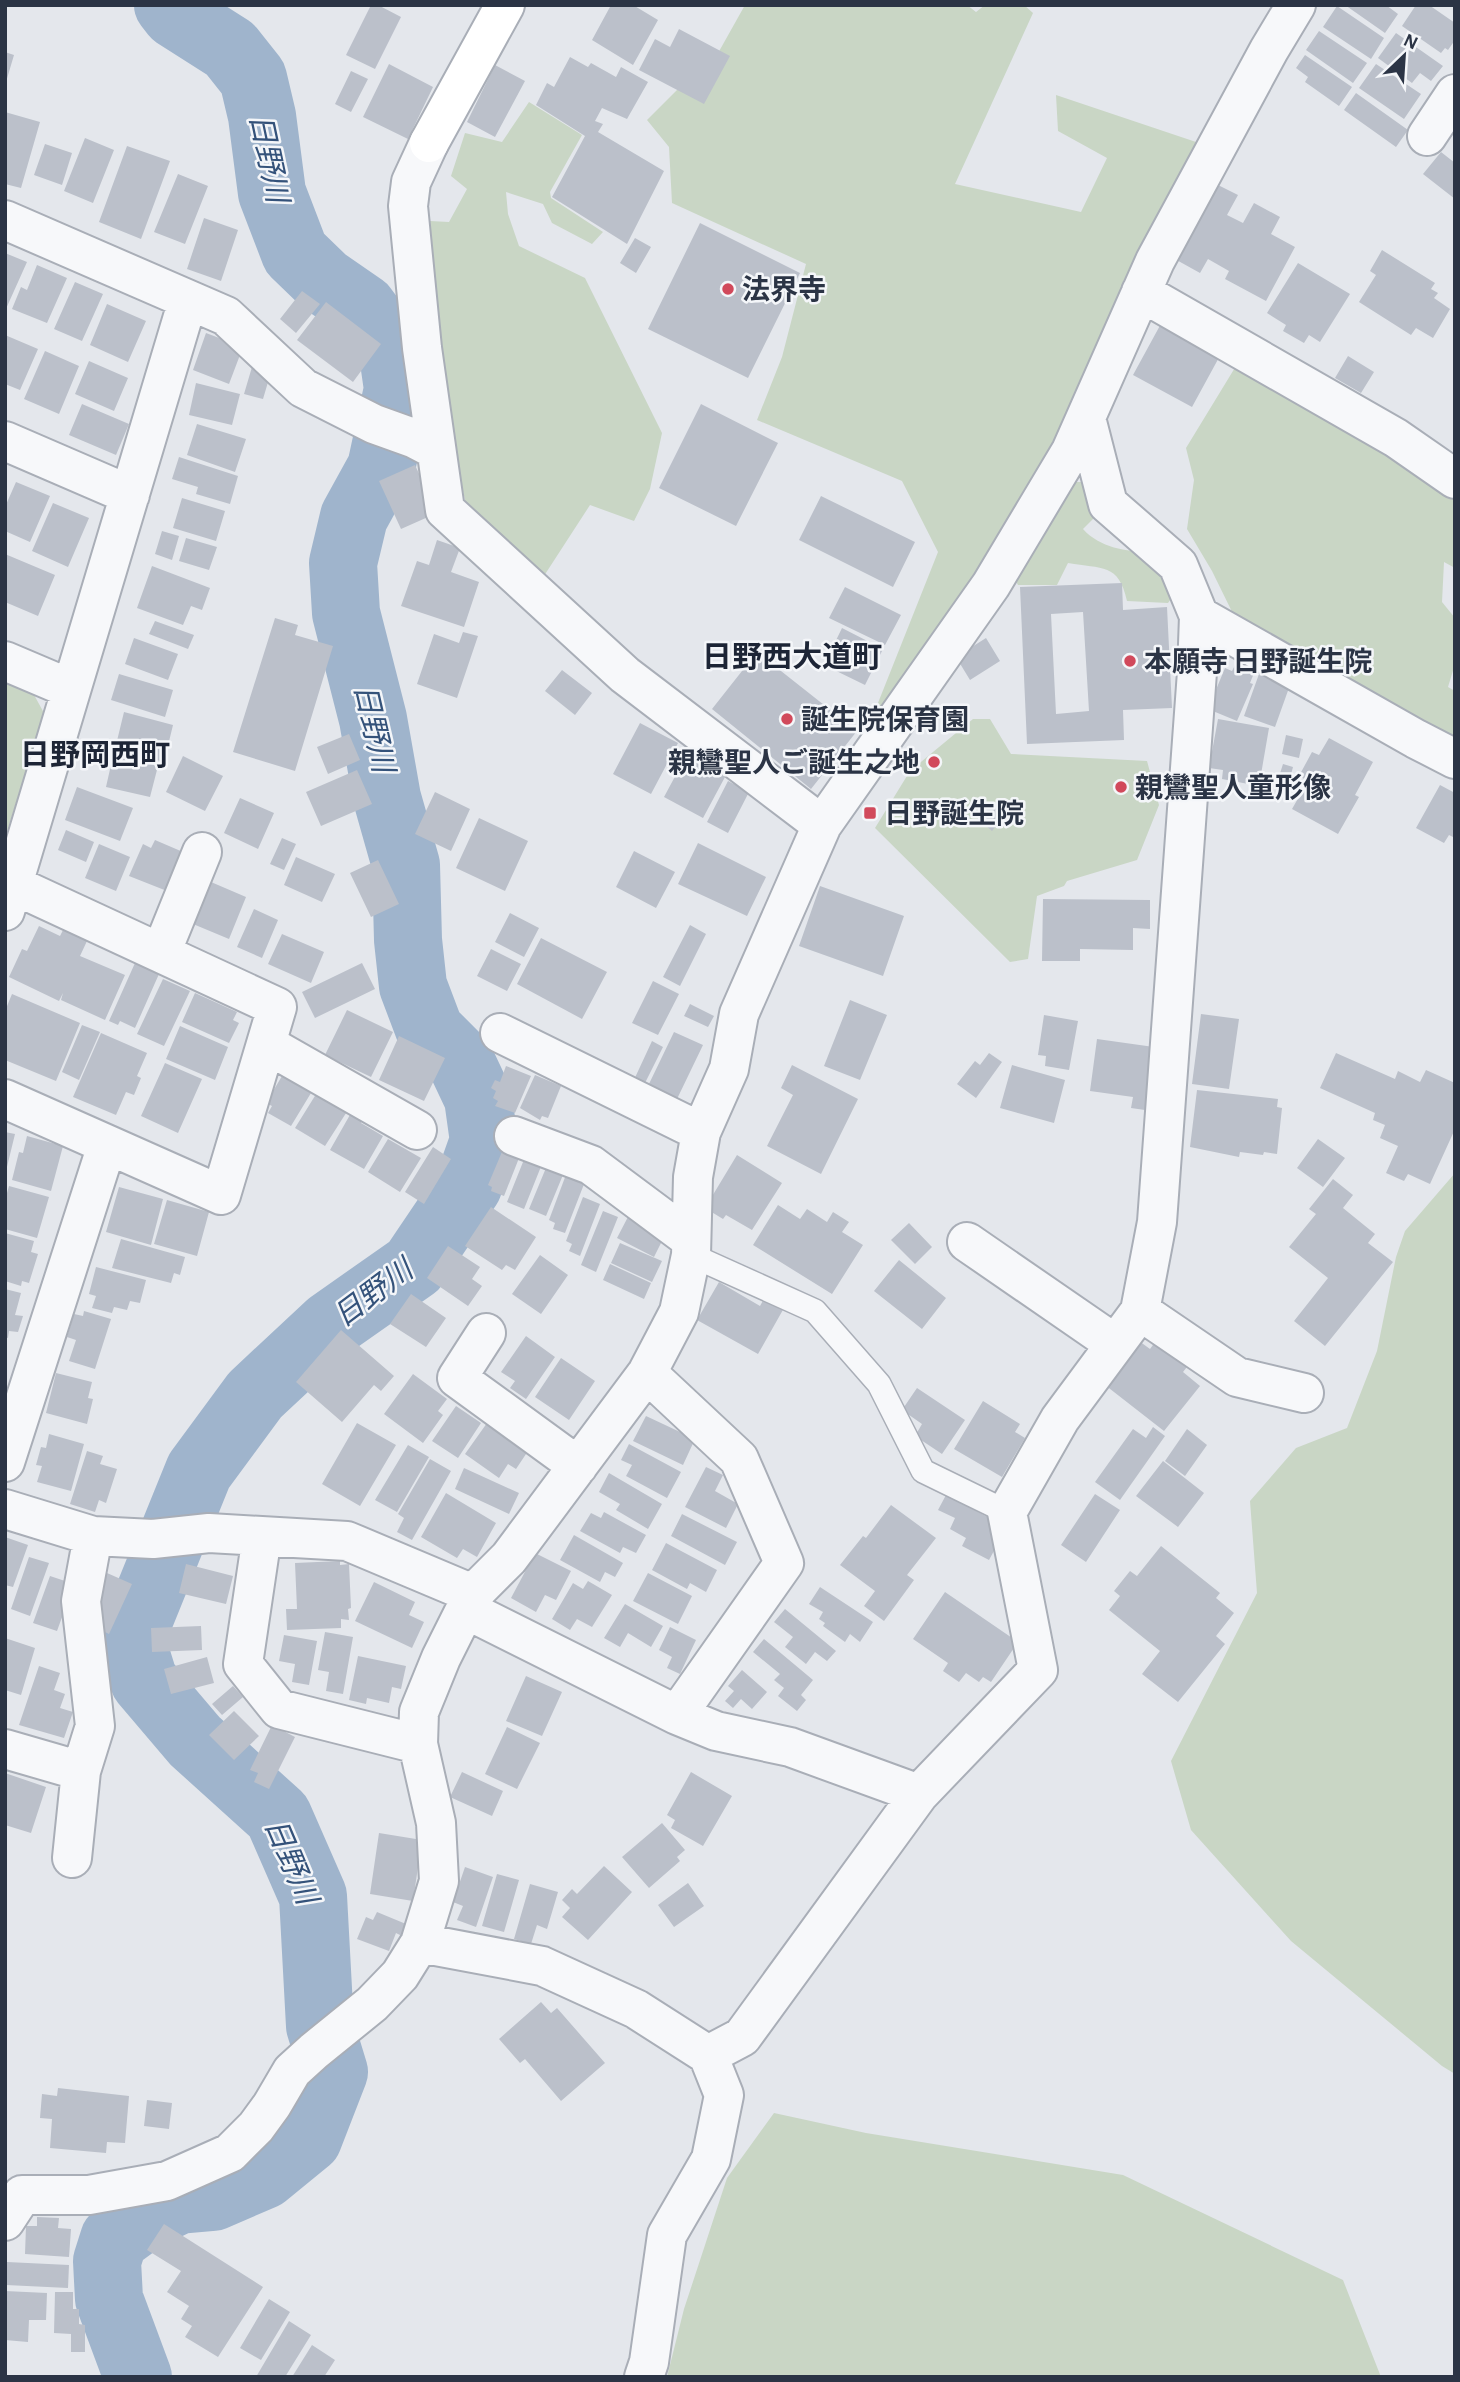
<svg xmlns="http://www.w3.org/2000/svg" width="1460" height="2382" font-family="'Alegreya Sans','Noto Sans JP',sans-serif">
<style>
.green{fill:#c9d6c5}
.lines{fill:none;stroke-linecap:round;stroke-linejoin:round}
.river{stroke:#9fb4cc;stroke-width:68}
.building{fill:#bbc0ca;fill-rule:evenodd}
.service-casing{stroke:#a9aeb7;stroke-width:26}
.minor-casing{stroke:#a9aeb7;stroke-width:42}
.secondary-casing{stroke:#a9aeb7;stroke-width:42}
.service{stroke:#f7f8fa;stroke-width:23}
.minor{stroke:#f7f8fa;stroke-width:38}
.secondary{stroke:#fff;stroke-width:38}
.poi-dot{fill:#d1495b;stroke:#f4f6f9;stroke-width:2.5}
.labels{text-anchor:middle;stroke-width:5;stroke-linejoin:round;paint-order:stroke}
.poi-label{font-size:28px;font-weight:bold;fill:#2b3445;stroke:#f4f6f9;text-anchor:start}
.water-label{font-size:30px;font-style:italic;fill:#34527a;stroke:#f4f6f9}
.neighbourhood-label{font-size:30px;font-weight:bold;fill:#1d2536;stroke:#f4f6f9}
</style>
<rect width="100%" height="100%" fill="#e4e7ec"/>
<path class="green" d="M745,5H967L976,12L985,5H1024L1033,13L955,184L1081,212L1107,158L1058,131L1056,95L1199,143L1044,465L889,716L874,713L938,552L902,481L757,420L782,357L806,264L672,203L669,147L647,120L677,90L708,71Z
M529,102L582,135L550,192L551,198L603,232L592,244L552,223L543,204L506,192L508,214L519,246L585,278L662,433L650,489L634,521L590,505L542,579L468,512L450,437L430,221L449,222L467,189L451,176L465,133L502,142Z
M1236,366L1455,493V568L1444,562L1442,602L1455,618V664L1448,687L1455,691V742L1239,626L1212,571L1187,529L1194,480L1186,448Z
M1076,482H1084L1099,513L1083,529C1100,548 1126,551 1150,553L1176,592L1168,603L1127,601C1119,563 1102,569 1068,563L1057,585H1018L1012,574L1059,492Z
M5,681L33,693L44,713L5,838Z
M973,719H990L1011,754L1147,761L1159,805L1137,860L1067,881L1064,886L1037,896L1028,959L1010,962L875,828L910,771Z
M1455,1173V2074L1442,2066L1291,1941L1191,1830L1171,1761L1257,1593L1250,1501L1296,1448L1347,1428L1377,1351L1396,1257L1405,1231Z
M774,2113L866,2133L1123,2175L1343,2280L1381,2377H667L684,2309L727,2178Z"/>
<g class="lines">
<path class="river" d="M138,2377L109,2299L107,2261L114,2239L144,2217L179,2200L213,2197L264,2175L308,2139L334,2072L320,2026L313,1896L278,1816L195,1741L144,1681L131,1639L199,1471L255,1395L330,1325L414,1266L468,1186L484,1141L478,1098L461,1062L430,1031L413,986L408,940L406,865L387,798L373,719L346,613L343,563L354,517L381,468L398,389L392,347L363,308L324,281L295,253L272,193L262,116L253,78L230,49L175,14L168,5"/>
</g>
<path class="building" d="M371,5H378L401,17L375,69L346,55Z
M611,5H633L658,20L633,65L592,40Z
M1345,5H1386L1398,14L1385,33Z
M1416,5H1429L1455,23V40L1448,50L1445,48L1441,53L1402,26Z
M1337,6L1384,38L1371,59L1323,27Z
M679,29L730,56L704,104L639,70L655,39L670,47Z
M1319,31L1367,63L1353,83L1306,50Z
M1396,33L1443,66L1431,81L1420,73L1412,83L1378,58Z
M5,52L14,55L6,82H5Z
M1305,55L1352,87L1339,106L1305,82L1308,77L1296,68Z
M570,57L588,67L591,63L616,77L621,67L648,82L627,119L602,108L595,121L603,124L598,132L664,171L627,244L552,197L585,136L536,105L547,83L554,87Z
M389,64L433,87L408,139L363,117Z
M1376,64L1421,94L1404,119L1359,88Z
M495,65L525,81L495,137L467,122Z
M351,71L368,79L351,112L335,104Z
M1356,93L1408,130L1396,147L1344,110Z
M5,112L40,122L21,188L5,184Z
M85,138L114,150L93,203L64,191Z
M45,144L72,153L62,185L34,175Z
M127,146L170,161L141,239L99,222Z
M1441,152L1455,163V199L1423,174Z
M178,174L208,186L185,244L154,232Z
M1214,183L1238,195L1227,215L1243,223L1254,203L1280,217L1271,234L1295,247L1266,301L1225,279L1229,271L1208,259L1200,273L1173,258Z
M204,218L238,230L221,281L187,269Z
M700,223L800,273L748,378L648,329Z
M635,238L651,247L636,273L620,263Z
M1382,250L1435,283L1431,289L1438,293L1434,298L1450,309L1433,338L1416,328L1411,335L1359,302L1376,275L1370,271Z
M5,253L27,262L5,311Z
M1298,263L1350,294L1320,342L1309,335L1304,343L1283,331L1286,325L1267,313Z
M37,265L67,278L47,323L12,309L21,287L27,290Z
M75,282L103,294L82,341L54,329Z
M302,291L320,304L296,333L280,319Z
M326,302L381,344L353,382L297,340Z
M107,304L146,321L128,362L90,345Z
M1163,320L1222,352L1192,407L1133,375Z
M206,333L243,347L229,384L193,370Z
M5,335L38,349L20,390L5,384Z
M45,351L79,366L59,414L24,399Z
M1348,356L1374,372L1361,393L1335,378Z
M89,361L128,378L114,411L75,394Z
M252,367L271,372L263,399L244,394Z
M196,383L240,394L232,425L189,415Z
M82,404L129,424L116,455L69,435Z
M701,404L778,443L736,526L659,488Z
M197,424L246,439L235,472L187,455Z
M179,457L238,476L230,504L196,494L198,487L172,479Z
M415,465L437,513L401,529L379,481Z
M16,482L50,496L30,542L5,531V507Z
M821,496L915,542L893,587L799,540Z
M182,498L225,511L216,541L173,528Z
M53,503L89,518L68,567L32,551Z
M162,531L179,536L172,560L155,554Z
M186,538L217,547L209,570L179,561Z
M437,540L460,548L451,572L479,582L464,627L401,606L417,561L429,565Z
M5,554L55,575L38,616L5,602Z
M152,566L210,588L202,610L191,606L183,625L137,608Z
M1122,583L1123,610L1167,607L1172,708L1123,710L1124,740L1027,744L1020,587ZM1083,612L1089,711L1056,714L1051,614Z
M845,587L901,615L885,645L829,618Z
M275,618L298,625L295,635L333,646L295,771L233,752Z
M155,621L194,635L188,649L149,634Z
M842,628L883,649L865,685L824,665Z
M463,632L478,636L457,698L417,684L434,634L459,643Z
M134,638L178,654L168,680L125,664Z
M986,638L1000,661L970,680L956,657Z
M757,652L857,731L811,789L712,709Z
M1235,665L1254,673L1250,683L1253,684L1237,721L1208,709L1225,668L1232,671Z
M562,670L592,693L575,715L545,691Z
M119,674L173,690L165,717L111,700Z
M1259,674L1290,685L1275,727L1244,716Z
M124,712L173,725L164,762L115,749Z
M1218,719L1269,728L1259,786L1222,779L1223,770L1209,768Z
M640,723L678,743L651,794L613,774Z
M349,734L360,760L328,774L317,747Z
M1286,735L1303,739L1299,758L1282,754Z
M1329,738L1373,762L1355,795L1359,797L1338,834L1292,809L1308,781L1299,776L1312,752L1319,755Z
M113,756L158,766L150,797L106,787Z
M183,756L223,776L205,811L166,792Z
M686,756L725,777L703,818L664,797Z
M1283,764L1293,767L1286,793L1275,789Z
M357,770L372,804L321,826L306,792Z
M728,781L749,792L728,833L707,822Z
M1440,785L1455,793V838L1449,835L1444,843L1416,828Z
M77,787L133,808L120,841L65,820Z
M435,792L470,809L451,851L415,834Z
M240,798L274,813L258,849L224,833Z
M990,802L1005,815L992,831L977,818Z
M479,818L528,841L505,891L456,868Z
M66,830L94,842L86,862L58,850Z
M282,838L296,844L284,870L270,864Z
M155,840L183,852L167,891L129,876L143,844L151,848Z
M698,843L766,877L747,916L678,884Z
M99,844L130,857L116,891L85,878Z
M634,851L675,872L656,908L616,887Z
M296,857L335,874L322,902L284,885Z
M378,860L399,904L371,917L350,873Z
M211,882L246,897L229,939L193,924Z
M820,886L904,916L883,976L799,946Z
M1043,899L1150,900V929L1133,928V950L1080,949V961H1042Z
M254,909L278,920L262,958L237,947Z
M510,913L539,928L524,957L495,942Z
M690,925L706,934L680,986L663,977Z
M39,926L60,936L63,930L87,941L80,956L125,975L105,1020L61,1000L63,993L59,1001L9,977L22,949L27,951Z
M282,934L324,952L311,983L268,964Z
M541,938L607,972L582,1019L517,984Z
M491,949L521,964L507,991L477,976Z
M135,963L159,974L135,1028L120,1021L118,1025L109,1021Z
M362,963L375,989L315,1018L302,992Z
M163,979L190,991L164,1046L137,1034Z
M653,981L679,994L658,1035L632,1023Z
M195,993L237,1012L233,1020L239,1023L229,1043L182,1022Z
M12,994L80,1023L56,1081L5,1060V1011Z
M850,1000L887,1015L860,1080L824,1066Z
M690,1004L714,1016L708,1027L684,1016Z
M347,1010L393,1032L371,1077L325,1055Z
M1201,1014L1239,1019L1229,1089L1192,1084Z
M1044,1015L1078,1021L1069,1070L1045,1066L1046,1056L1038,1055Z
M82,1025L100,1032L79,1080L62,1072Z
M180,1026L228,1047L215,1080L166,1059Z
M674,1032L703,1045L677,1099L648,1086Z
M101,1033L147,1053L137,1076L141,1078L134,1095L126,1092L116,1115L73,1097Z
M399,1036L445,1058L424,1101L379,1080Z
M1097,1039L1161,1048L1152,1111L1131,1108L1133,1097L1090,1091Z
M652,1041L663,1047L643,1087L633,1082Z
M989,1053L1002,1062L976,1098L957,1084L975,1061L980,1065Z
M1336,1053L1395,1079L1398,1071L1420,1082L1426,1070L1455,1083V1129L1430,1184L1408,1174L1404,1181L1386,1173L1398,1146L1380,1138L1385,1125L1373,1120L1375,1113L1320,1088Z
M165,1063L202,1079L178,1133L141,1116Z
M792,1065L858,1099L821,1174L767,1146L793,1095L781,1088Z
M1012,1065L1065,1080L1054,1123L1000,1108Z
M506,1066L531,1076L515,1113L495,1106L498,1101L493,1098L496,1091L491,1088L495,1080L500,1082Z
M535,1075L561,1086L548,1118L542,1116L540,1120L520,1108Z
M282,1076L311,1093L291,1126L268,1113L272,1106L266,1103Z
M1197,1090L1278,1099L1277,1107L1282,1108L1277,1154L1264,1152L1263,1155L1240,1152L1239,1157L1190,1147Z
M318,1091L348,1110L325,1146L295,1128Z
M351,1113L362,1120L361,1123L383,1136L364,1169L330,1150Z
M5,1132L15,1134L6,1171H5Z
M27,1136L63,1146L51,1191L12,1180L19,1152L23,1153Z
M388,1139L421,1158L400,1192L368,1172Z
M1318,1139L1345,1158L1323,1187L1297,1168Z
M433,1147L451,1159L424,1204L405,1192Z
M504,1147L521,1153L504,1196L491,1191L492,1187L488,1185Z
M527,1152L544,1159L524,1209L507,1202Z
M737,1155L782,1183L752,1230L726,1215L723,1219L705,1208Z
M548,1163L565,1170L546,1216L529,1209Z
M567,1172L586,1179L565,1233L553,1229L555,1223L549,1220Z
M1333,1179L1353,1195L1343,1208L1375,1234L1368,1243L1393,1262L1325,1346L1294,1321L1328,1278L1289,1247L1316,1214L1309,1209Z
M9,1186L49,1197L37,1238L5,1229V1200Z
M119,1187L163,1199L151,1245L106,1232Z
M583,1197L600,1204L580,1256L569,1251L572,1244L566,1241Z
M167,1200L209,1212L197,1256L154,1244Z
M778,1205L800,1219L807,1209L827,1222L833,1212L849,1222L842,1232L863,1245L832,1294L753,1245Z
M491,1207L536,1237L515,1270L506,1265L502,1270L465,1246Z
M603,1211L618,1217L596,1272L581,1265Z
M630,1213L663,1239L654,1257L617,1238Z
M909,1223L932,1247L915,1264L891,1240Z
M5,1233L34,1241L31,1252L38,1254L29,1283L22,1281L21,1286L5,1281Z
M121,1239L185,1257L180,1275L174,1273L171,1283L112,1268Z
M620,1243L662,1261L652,1282L611,1263Z
M448,1246L480,1267L472,1279L482,1286L468,1306L427,1278Z
M540,1255L568,1275L541,1314L512,1294Z
M899,1260L946,1298L922,1329L874,1291Z
M610,1264L651,1283L644,1299L603,1280Z
M96,1267L146,1280L140,1303L130,1301L127,1310L114,1307L112,1313L92,1308L96,1296L89,1294Z
M719,1282L760,1306L765,1297L784,1308L758,1354L697,1320Z
M5,1289L21,1293L15,1315L23,1316L18,1332L9,1331L8,1338L5,1337Z
M411,1294L446,1318L426,1347L390,1324Z
M84,1311L111,1319L95,1369L69,1361L76,1340L67,1337L74,1314L83,1316Z
M341,1330L394,1376L381,1391L374,1385L342,1422L296,1382Z
M526,1336L555,1357L526,1399L510,1388L515,1381L501,1372Z
M1158,1338L1190,1363L1183,1372L1200,1386L1164,1431L1105,1385L1139,1341L1150,1349Z
M561,1358L595,1381L569,1420L535,1397Z
M56,1373L92,1382L88,1398L93,1399L87,1424L46,1413Z
M413,1374L447,1399L438,1411L443,1415L423,1443L384,1414Z
M917,1388L965,1420L942,1454L915,1436L922,1424L902,1410Z
M983,1401L1020,1424L1015,1432L1025,1438L1002,1477L954,1449Z
M456,1406L481,1423L458,1458L432,1441Z
M646,1416L695,1439L683,1465L633,1441Z
M357,1423L396,1445L360,1506L322,1484Z
M487,1423L528,1451L516,1469L508,1464L499,1478L465,1454Z
M1153,1427L1165,1436L1120,1500L1095,1482L1133,1429L1146,1438Z
M1187,1429L1207,1445L1185,1476L1165,1461Z
M49,1434L84,1444L71,1491L37,1482L42,1466L36,1465L41,1447L46,1448Z
M629,1444L681,1472L667,1498L626,1476L632,1465L621,1460Z
M408,1445L429,1457L397,1512L375,1500Z
M87,1451L103,1456L100,1464L117,1469L106,1503L99,1500L95,1512L70,1504Z
M430,1459L451,1471L412,1540L397,1532L404,1518L398,1514Z
M1163,1461L1204,1493L1178,1527L1136,1496Z
M706,1467L723,1475L715,1491L738,1504L726,1528L685,1507Z
M464,1468L519,1493L509,1514L455,1489Z
M609,1473L662,1504L648,1529L616,1510L620,1504L599,1492Z
M446,1493L496,1523L477,1557L463,1549L457,1558L421,1537Z
M1095,1494L1120,1510L1086,1562L1061,1545Z
M946,1495L995,1521L990,1530L1002,1536L989,1560L962,1546L966,1538L950,1529L955,1518L938,1510Z
M891,1505L936,1538L907,1575L914,1580L884,1621L864,1606L875,1591L840,1565L863,1536L866,1538Z
M604,1512L646,1535L636,1553L623,1547L620,1553L580,1531L591,1513L601,1518Z
M682,1514L737,1542L725,1565L671,1536Z
M574,1535L623,1563L615,1577L605,1572L600,1582L560,1560Z
M5,1537L28,1545L13,1587L5,1585Z
M666,1543L717,1570L706,1592L690,1583L687,1589L652,1570Z
M1161,1546L1220,1593L1216,1598L1234,1613L1216,1636L1225,1644L1178,1702L1142,1674L1160,1651L1109,1610L1120,1596L1114,1591L1130,1571L1137,1576Z
M535,1553L571,1571L556,1600L545,1595L536,1612L511,1598Z
M29,1557L49,1563L30,1616L11,1609Z
M340,1561V1565L349,1564L351,1608L348,1609L349,1620L341,1619V1628L287,1630L286,1609H297L295,1563Z
M186,1564L233,1576L226,1604L179,1593Z
M107,1573L132,1584L109,1634L93,1626L88,1614Z
M648,1573L692,1596L678,1624L633,1601Z
M50,1576L74,1584L57,1631L33,1623Z
M588,1581L612,1595L592,1627L577,1619L570,1630L552,1619L573,1583L583,1589Z
M374,1582L415,1602L409,1615L424,1622L412,1648L355,1621Z
M820,1587L873,1622L860,1642L850,1634L845,1642L823,1626L825,1623L819,1619L823,1612L809,1604Z
M945,1592L1018,1642L991,1682L983,1677L979,1682L966,1673L959,1682L943,1671L948,1663L913,1639Z
M625,1604L663,1626L651,1647L628,1633L620,1647L604,1638Z
M785,1609L836,1651L827,1661L815,1652L806,1664L785,1647L793,1637L774,1622Z
M201,1626L202,1650L152,1652L151,1628Z
M670,1627L696,1640L680,1674L667,1668L672,1657L659,1650Z
M325,1632L353,1637L343,1694L326,1691L329,1672L318,1670Z
M284,1635L317,1641L309,1685L292,1682L295,1664L279,1661Z
M5,1638L35,1648L21,1695L5,1690Z
M764,1639L813,1680L801,1695L806,1700L797,1711L778,1696L784,1688L774,1680L780,1674L753,1652Z
M358,1656L406,1666L401,1689L392,1687L389,1703L367,1698L366,1704L349,1700Z
M207,1657L214,1683L171,1694L164,1669Z
M39,1666L60,1673L54,1690L65,1694L60,1708L73,1712L64,1738L19,1725Z
M742,1670L767,1692L752,1709L741,1699L733,1708L725,1701L734,1691L728,1686Z
M526,1676L562,1692L542,1736L506,1721Z
M233,1686L243,1697L222,1715L212,1704Z
M234,1711L259,1736L234,1760L209,1735Z
M272,1725L295,1737L269,1789L254,1782L258,1773L250,1770Z
M507,1727L540,1743L517,1789L485,1774Z
M462,1772L503,1791L492,1816L450,1797Z
M691,1772L732,1796L703,1846L671,1828L675,1820L667,1815Z
M5,1773L46,1787L31,1833L5,1825Z
M662,1823L685,1850L677,1857L680,1861L649,1888L622,1857Z
M379,1833L422,1840L413,1901L370,1894Z
M604,1866L632,1892L588,1940L562,1917L570,1908L562,1900L572,1889L577,1894Z
M465,1867L493,1877L476,1927L457,1920L463,1906L453,1902Z
M497,1874L519,1880L504,1932L482,1926Z
M688,1883L704,1906L674,1927L658,1905Z
M530,1884L558,1892L547,1929L537,1925L531,1944L514,1939Z
M377,1912L406,1924L402,1936L396,1933L389,1951L357,1939L366,1917L373,1920Z
M541,2002L551,2013L557,2008L605,2063L561,2101L525,2059L520,2063L499,2039Z
M58,2088L129,2096L125,2143L107,2142L106,2153L50,2148L52,2119L40,2118L42,2094L57,2096Z
M147,2100L172,2103L169,2129L144,2126Z
M37,2217L59,2218L58,2228L71,2229L69,2257L25,2254L26,2226H37Z
M164,2224L263,2287L218,2357L185,2337L192,2326L181,2319L189,2306L167,2292L181,2271L147,2250Z
M7,2262L69,2265L68,2288L6,2285Z
M5,2291L47,2293L46,2320H29L28,2342L5,2340Z
M55,2292H73V2309H79V2324L85,2325V2352H71V2334L54,2333Z
M269,2299L290,2312L261,2360L240,2348Z
M289,2321L311,2335L285,2377H256Z
M312,2345L335,2360L324,2377H292Z"/>
<g class="lines">
<defs>
<path id="service" d="M691,1255L815,1311L879,1384L923,1471L1007,1512"/>
<path id="minor" d="M1427,136L1455,94
M429,143L411,182L408,206L422,348L445,510L625,675L822,825
M5,220L226,316L303,388L374,424L413,438L434,449
M1141,292L1396,438L1455,479
M5,441L130,495
M1199,616L1416,739L1455,759
M5,661L71,689
M5,881L277,1007L221,1195L5,1099
M5,911L188,300
M161,953L202,852
M500,1033L701,1132
M266,1044L417,1130
M514,1136L591,1165L689,1238
M967,1242L1115,1344
M1140,1311L1237,1377L1304,1393
M486,1333L457,1378L578,1466
M647,1373L739,1459L784,1563L677,1715
M5,1462L107,1145
M5,1509L93,1536L153,1539L209,1533L347,1541L473,1594
M262,1536L243,1664L279,1709L418,1744
M465,1609L677,1715L716,1731L790,1747L919,1794
M5,1749L81,1771
M72,1858L81,1771L95,1726L81,1601L93,1536
M420,1943L542,1966L636,2009L708,2055L724,2095L711,2159L667,2235L649,2362L644,2377
M708,2055L742,2037L919,1794L1038,1670L1007,1512L1060,1419L1140,1311L1157,1222L1197,672L1199,616L1178,565L1108,504L1086,418
M5,2221L22,2195H89L167,2181L230,2153L256,2127L272,2105L292,2071L314,2051L372,2004L400,1975L420,1943L439,1881L436,1823L418,1744L419,1712L441,1658L473,1594L509,1558L647,1373L679,1312L691,1255L693,1177L701,1132L729,1069L739,1014L822,825L991,585L1071,451L1155,261L1269,50L1296,5"/>
<path id="secondary" d="M429,143L505,5"/>
</defs>
<use href="#service" class="service-casing"/>
<use href="#minor" class="minor-casing"/>
<use href="#secondary" class="secondary-casing"/>
<use href="#service" class="service"/>
<use href="#minor" class="minor"/>
<use href="#secondary" class="secondary"/>
</g>
<g class="poi-dot">
<circle cx="728" cy="289" r="7"/>
<circle cx="1130" cy="661" r="7"/>
<circle cx="787" cy="719" r="7"/>
<circle cx="934" cy="762" r="7"/>
<circle cx="1121" cy="787" r="7"/>
<rect x="863" y="806" width="14" height="14" rx="3.5"/>
</g>
<g class="labels">
<g class="poi-label">
<text x="742" y="299">法界寺</text>
<text x="1144" y="671">本願寺 日野誕生院</text>
<text x="801" y="729">誕生院保育園</text>
<text x="920" y="772" text-anchor="end">親鸞聖人ご誕生之地</text>
<text x="1135" y="797">親鸞聖人童形像</text>
<text x="884" y="823">日野誕生院</text>
</g>
<g class="water-label">
<text transform="translate(269 158) rotate(78)" y="10">日野川</text>
<text transform="translate(374 728) rotate(77)" y="10">日野川</text>
<text transform="translate(373 1293) rotate(-37)" y="10">日野川</text>
<text transform="translate(291 1861) rotate(67)" y="10">日野川</text>
</g>
<g class="neighbourhood-label">
<text x="792" y="667">日野西大道町</text>
<text x="95" y="765">日野岡西町</text>
</g>
</g>
<rect width="1460" height="2382" fill="none" stroke="#2b3445" stroke-width="14"/>
<g transform="translate(1404 56) rotate(25)" stroke="#f4f6f9" stroke-width="5" paint-order="stroke">
<path d="M0-5L12 26L0 18L-12 26Z" fill="#2b3445"/>
<text y="-10" font-size="19" font-weight="bold" text-anchor="middle" fill="#2b3445">N</text>
</g>
</svg>
